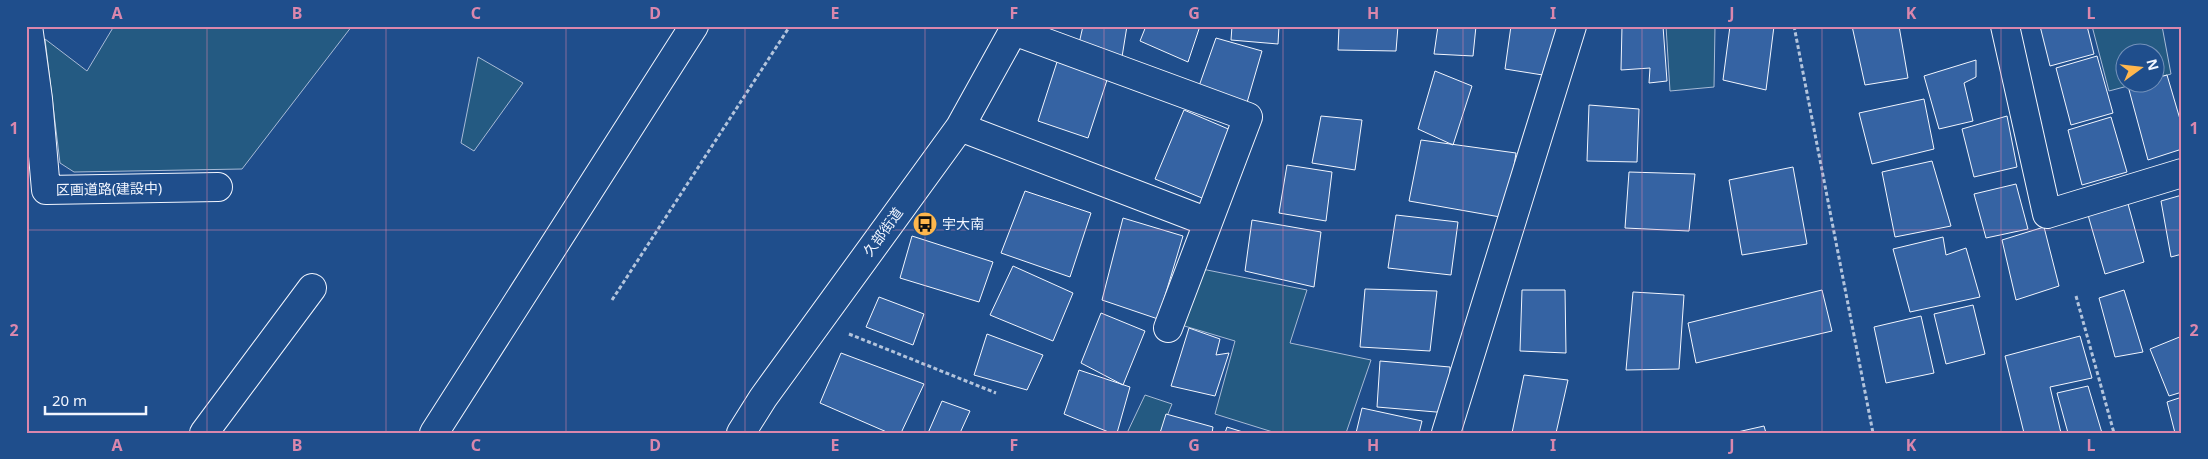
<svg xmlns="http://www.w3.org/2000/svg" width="2208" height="459" font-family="'Noto Sans','Noto Sans JP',sans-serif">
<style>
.green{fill:#245a82;stroke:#a8bbd7}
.building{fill:#3563a3;stroke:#f2f6ff}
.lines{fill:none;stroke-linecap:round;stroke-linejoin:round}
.minor-casing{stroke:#f2f6ff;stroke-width:30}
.path{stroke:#b3c4dc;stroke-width:3;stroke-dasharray:4 2.5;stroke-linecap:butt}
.minor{stroke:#1f4e8c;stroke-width:28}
.grid{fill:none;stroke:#da87ad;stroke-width:1;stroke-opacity:0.55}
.labels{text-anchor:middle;stroke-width:4;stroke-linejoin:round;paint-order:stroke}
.street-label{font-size:14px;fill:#f2f6ff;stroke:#1f4e8c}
.poi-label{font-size:14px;fill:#f2f6ff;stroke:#1f4e8c;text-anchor:start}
.neatline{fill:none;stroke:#da87ad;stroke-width:2}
.grid-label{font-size:16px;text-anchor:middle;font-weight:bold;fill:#da87ad}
</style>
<rect width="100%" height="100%" fill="#1f4e8c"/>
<path class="green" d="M114,26H352L242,169L74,172L60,163L45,39L87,71Z
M1666,26H1715L1714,87L1670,91Z
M2092,26H2162L2171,74L2156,78V52H2126V82L2139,83L2109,91Z
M478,57L523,83L474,151L461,143Z
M1192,267L1307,290L1290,343L1371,360L1346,433H1276L1215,414L1235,341L1171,322Z
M1145,395L1172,404L1160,433H1127Z"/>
<path class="building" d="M1083,26H1127L1122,57L1078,48Z
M1146,26H1200L1188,62L1140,41Z
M1232,26H1279L1278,44L1231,40Z
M1339,26H1398L1396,51L1338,50Z
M1438,26H1476L1473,56L1434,54Z
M1511,26H1558L1549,76L1505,69Z
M1622,26H1663L1667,81L1649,83L1650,68L1621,70Z
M1730,26H1774L1766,90L1723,80Z
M1852,26H1899L1908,78L1865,85Z
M2040,26H2087L2094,54L2050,66Z
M1216,38L1262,51L1246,106L1198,89Z
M2097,56L2113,113L2071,125L2056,68Z
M1976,60V77L1964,83L1973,121L1939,129L1924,76Z
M1057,62L1108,77L1088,138L1038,121Z
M1435,71L1472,86L1453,145L1418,129Z
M2167,75L2182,126V149L2148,160L2128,86L2139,82H2156V78Z
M1924,99L1934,149L1872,164L1859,113Z
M1589,105L1639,109L1637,162L1587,161Z
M1184,110L1233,131L1207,200L1155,179Z
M1321,116L1362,120L1355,170L1312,163Z
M2007,116L2017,167L1974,177L1962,129Z
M2111,117L2127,172L2082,185L2068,130Z
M1421,140L1516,153L1506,218L1409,201Z
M1932,161L1951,226L1895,237L1882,172Z
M1287,165L1332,172L1326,221L1279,213Z
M1793,167L1807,244L1742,255L1729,180Z
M1629,172L1695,174L1689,231L1625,228Z
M2016,184L2028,229L1986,238L1974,194Z
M1025,191L1091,213L1070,277L1001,253Z
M2182,195V254L2171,257L2161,201Z
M2128,204L2144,262L2105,274L2088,215Z
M1396,215L1458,222L1451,275L1388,268Z
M1123,218L1183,236L1158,319L1102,300Z
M1252,220L1321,232L1314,287L1245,271Z
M2044,227L2059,286L2016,300L2002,240Z
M912,236L993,262L979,302L900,278Z
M1943,237L1946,255L1966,248L1980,297L1910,312L1893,249Z
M1013,266L1073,293L1053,341L990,315Z
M1365,289L1437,291L1430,351L1360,347Z
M1522,290H1565L1566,353L1520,351Z
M1822,290L1832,331L1696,363L1688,323Z
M2124,290L2143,352L2115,357L2099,298Z
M1633,292L1684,295L1679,369L1626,370Z
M879,297L924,314L913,345L866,327Z
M1973,305L1985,354L1946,364L1934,314Z
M1101,313L1145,331L1123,385L1081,363Z
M1921,316L1934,373L1886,383L1874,327Z
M1189,328L1220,339L1216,355L1229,353L1215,396L1171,386Z
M987,334L1043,355L1027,390L974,375Z
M2080,336L2092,378L2050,387L2061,433H2024L2005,356Z
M2182,336V392L2169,396L2150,349Z
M841,353L924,384L901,433H889L820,403Z
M1380,361L1450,367L1448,413L1377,407Z
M1079,370L1130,387L1117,433H1111L1064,414Z
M1524,375L1568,380L1556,433H1512Z
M2088,386L2102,433H2068L2057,393Z
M2182,397V433H2175L2167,402Z
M942,401L970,411L960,433H928Z
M1362,408L1422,421L1419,433H1356Z
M1166,414L1213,427L1212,433H1160Z
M1764,426L1766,433H1733Z
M1227,427L1246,433H1225Z"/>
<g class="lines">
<defs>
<path id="minor" d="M28,26L38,99L46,190L218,187
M2005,26L2047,214L2182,173
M1014,31L1248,117L1168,328
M960,127L1208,222
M204,433L312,288
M434,433L694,26
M741,433L763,398L960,127L1016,26
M1446,433L1572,26"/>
</defs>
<use href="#minor" class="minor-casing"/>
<path class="path" d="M1794,26L1873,433
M2076,296L2114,433
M612,300L790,26
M849,334L996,393"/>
<use href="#minor" class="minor"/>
</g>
<path class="grid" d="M207,26V433M386,26V433M566,26V433M745,26V433M925,26V433M1104,26V433M1283,26V433M1463,26V433M1642,26V433M1822,26V433M2001,26V433M26,230H2182"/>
<defs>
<symbol id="bus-disc" viewBox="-11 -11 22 22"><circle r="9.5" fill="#ffb74d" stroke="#1f4e8c"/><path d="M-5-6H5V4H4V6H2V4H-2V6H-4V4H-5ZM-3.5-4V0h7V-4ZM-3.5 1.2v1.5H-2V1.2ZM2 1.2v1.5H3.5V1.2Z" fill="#111"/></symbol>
</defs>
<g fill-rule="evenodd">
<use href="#bus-disc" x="911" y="210" width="28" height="28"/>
</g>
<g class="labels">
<g class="street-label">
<text transform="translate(109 189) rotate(-1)" y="5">区画道路(建設中)</text>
<text transform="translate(883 232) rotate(-54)" y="5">久部街道</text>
</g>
<g class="poi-label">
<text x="942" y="229">宇大南</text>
</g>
</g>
<rect width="2208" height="459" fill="none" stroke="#1f4e8c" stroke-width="55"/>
<g transform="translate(2140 68) rotate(75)"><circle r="24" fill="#1f4e8c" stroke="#7391ba"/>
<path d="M0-4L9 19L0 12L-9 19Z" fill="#ffb74d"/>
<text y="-8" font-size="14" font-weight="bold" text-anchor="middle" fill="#f2f6ff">N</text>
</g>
<path d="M45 406v8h101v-8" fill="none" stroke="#f2f6ff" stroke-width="2.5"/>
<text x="52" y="406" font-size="15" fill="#f2f6ff" stroke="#1f4e8c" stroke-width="4" paint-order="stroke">20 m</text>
<rect x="28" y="28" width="2152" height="404" class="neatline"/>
<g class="grid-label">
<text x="117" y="19">A</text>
<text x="297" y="19">B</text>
<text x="476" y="19">C</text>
<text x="655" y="19">D</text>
<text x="835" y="19">E</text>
<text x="1014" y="19">F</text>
<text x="1194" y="19">G</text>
<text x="1373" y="19">H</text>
<text x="1553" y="19">I</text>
<text x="1732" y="19">J</text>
<text x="1911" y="19">K</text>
<text x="2091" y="19">L</text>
<text x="14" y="134">1</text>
<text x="2194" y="134">1</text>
<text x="14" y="336">2</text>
<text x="2194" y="336">2</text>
<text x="117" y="451">A</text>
<text x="297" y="451">B</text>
<text x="476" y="451">C</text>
<text x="655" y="451">D</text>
<text x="835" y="451">E</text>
<text x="1014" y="451">F</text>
<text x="1194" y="451">G</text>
<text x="1373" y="451">H</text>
<text x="1553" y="451">I</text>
<text x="1732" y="451">J</text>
<text x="1911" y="451">K</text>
<text x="2091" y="451">L</text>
</g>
</svg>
